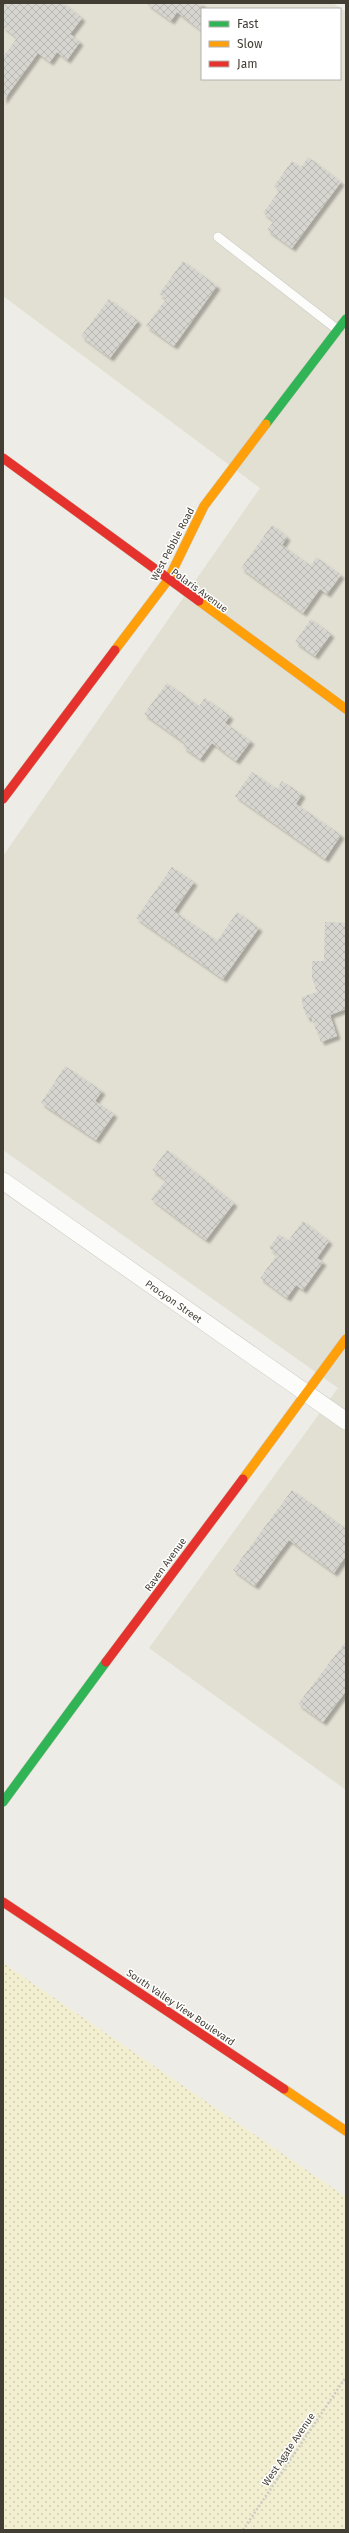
<svg xmlns="http://www.w3.org/2000/svg" width="349" height="2533" font-family="'Fira Sans',sans-serif">
<style>
.residential{fill:#e2dfd3;fill-rule:evenodd}
.sand{fill:url(#sand-dots)}
.building{fill:url(#building-cross-hatch);filter:url(#shadow)}
.lines{fill:none;stroke-linecap:round;stroke-linejoin:round}
.lane-casing{stroke:#cccac4;stroke-width:10}
.street-casing{stroke:#cccac4;stroke-width:18}
.fast-casing{stroke:#cdcabd;stroke-width:10}
.slow-casing{stroke:#cdcabd;stroke-width:10}
.jam-casing{stroke:#cdcabd;stroke-width:10}
.path{stroke:#cccac5;stroke-width:2.5;stroke-dasharray:2 2;stroke-linecap:butt}
.lane{stroke:#fcfcfb;stroke-width:9}
.street{stroke:#fcfcfb;stroke-width:17}
.fast{stroke:#30b455;stroke-width:9}
.slow{stroke:#ff9f0a;stroke-width:9}
.jam{stroke:#e5322d;stroke-width:9}
.labels{text-anchor:middle;stroke-width:3;stroke-linejoin:round;paint-order:stroke}
.street-label{font-size:10px;fill:#433e33;stroke:#fff}
</style>
<defs>
<pattern id="sand-dots" width="8" height="8" patternUnits="userSpaceOnUse"><rect width="8" height="8" fill="#f2eed0"/><path d="M2 2h.1M6 6h.1" fill="none" stroke="#d1cdb3" stroke-width="1.8" stroke-linecap="round"/></pattern>
<pattern id="building-cross-hatch" width="8" height="8" patternUnits="userSpaceOnUse"><rect width="8" height="8" fill="#d7d5cf"/><path d="M0 0l8 8M0 8l8-8" fill="none" stroke="#bab8b2"/></pattern>
<filter id="shadow"><feDropShadow dx="3.5" dy="3.5" stdDeviation="1" flood-color="#0004"/></filter>
</defs>
<rect width="100%" height="100%" fill="#eeece6"/>
<path class="residential" d="M3,3H333L346,12V1790L149,1648L338,1388L3,1150V856L260,488L3,296ZM202,9H340V79H202Z"/>
<path class="sand" d="M3,1963L346,2197V2530H3Z"/>
<path class="building" d="M3,3H63L82,18L70,34L80,42L67,60L57,52L50,62L38,53L3,101V57L17,38L3,27Z
M146,3H202V31L177,12L171,21Z
M308,157L341,182L292,248L267,230L274,221L263,213L280,190L274,186L292,161L301,168Z
M183,261L217,286L174,346L146,326L166,299L159,294Z
M109,299L138,321L110,358L81,336Z
M272,525L287,537L282,545L311,566L316,557L341,575L327,594L320,589L303,613L241,568Z
M311,619L331,634L315,656L295,642Z
M167,683L199,706L205,698L230,716L225,723L251,741L236,761L212,743L200,759L183,747L185,743L144,714Z
M252,772L277,789L282,781L302,794L296,804L341,835L325,859L235,796Z
M172,867L194,882L174,911L217,941L237,912L259,928L223,979L136,918Z
M325,922L346,923V1009L330,1015L337,1036L321,1042L311,1017L307,1018L302,1004V997L317,992L312,978V961H324Z
M65,1066L102,1091L95,1101L114,1114L96,1140L41,1103Z
M167,1150L234,1203L206,1240L151,1199L166,1180L152,1170Z
M303,1221L329,1241L317,1258L323,1262L303,1290L296,1285L287,1298L260,1278L277,1255L269,1248L279,1234L288,1241Z
M292,1490L346,1529V1556L334,1573L289,1540L255,1586L233,1570Z
M346,1641V1691L323,1722L298,1704Z"/>
<g class="lines">
<defs>
<path id="lane" d="M218,237L338,330"/>
<path id="street" d="M3,1181L346,1421"/>
<path id="fast" d="M266,424L346,319
M3,1802L106,1662"/>
<path id="slow" d="M199,601L346,709
M115,650L168,580L204,506L266,424
M243,1479L346,1339
M284,2089L346,2131"/>
<path id="jam" d="M3,458L199,601
M3,799L115,650
M106,1662L243,1479
M3,1902L284,2089"/>
</defs>
<use href="#lane" class="lane-casing"/>
<use href="#street" class="street-casing"/>
<use href="#fast" class="fast-casing"/>
<use href="#slow" class="slow-casing"/>
<use href="#jam" class="jam-casing"/>
<path class="path" d="M243,2530L346,2377"/>
<use href="#lane" class="lane"/>
<use href="#street" class="street"/>
<use href="#fast" class="fast"/>
<use href="#slow" class="slow"/>
<use href="#jam" class="jam"/>
</g>
<g class="labels">
<g class="street-label">
<text transform="translate(172 544) rotate(-62)" y="4">West Pebble Road</text>
<text transform="translate(200 590) rotate(36)" y="4">Polaris Avenue</text>
<text transform="translate(174 1301) rotate(35)" y="4">Procyon Street</text>
<text transform="translate(165 1564) rotate(-54)" y="4">Raven Avenue</text>
<text transform="translate(181 2007) rotate(34)" y="4">South Valley View Boulevard</text>
<text transform="translate(288 2449) rotate(-56)" y="4">West Agate Avenue</text>
</g>
</g>
<rect width="349" height="2533" fill="none" stroke="#433e33" stroke-width="8"/>
<rect x="201" y="8" width="140" height="72" fill="#ffffff" stroke="#b4b2ad"/>
<rect x="209" y="21" width="20" height="6" fill="#30b455" stroke="#b4b2ad"/>
<text x="237" y="28" font-size="12" fill="#433e33">Fast</text>
<rect x="209" y="41" width="20" height="6" fill="#ff9f0a" stroke="#b4b2ad"/>
<text x="237" y="48" font-size="12" fill="#433e33">Slow</text>
<rect x="209" y="61" width="20" height="6" fill="#e5322d" stroke="#b4b2ad"/>
<text x="237" y="68" font-size="12" fill="#433e33">Jam</text>
</svg>
